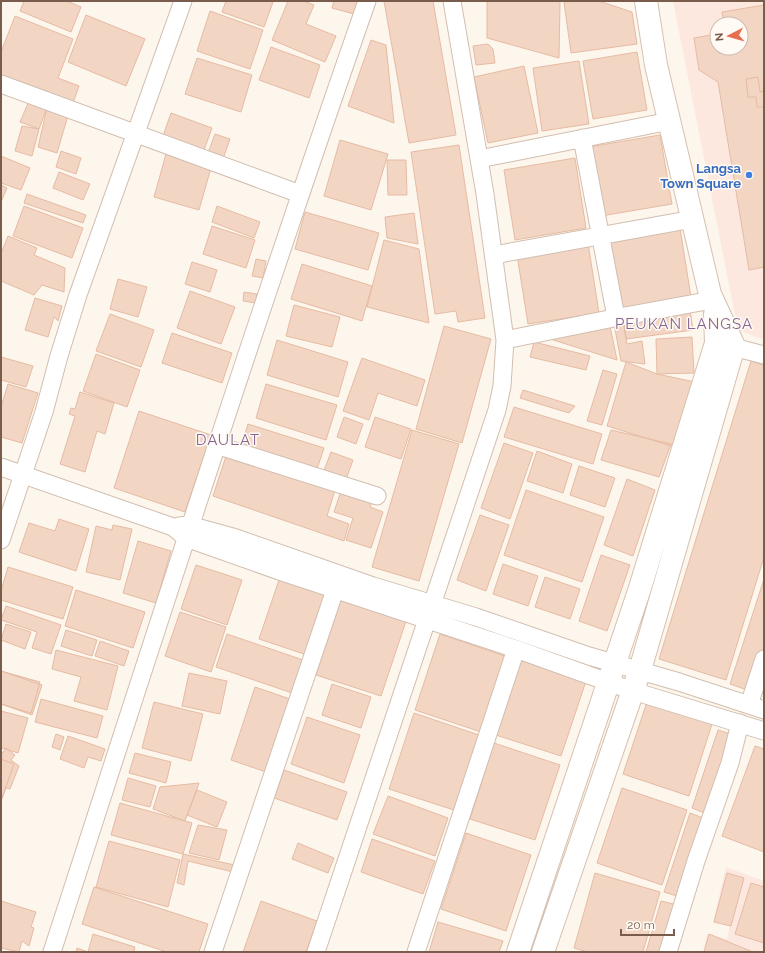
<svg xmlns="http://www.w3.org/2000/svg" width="765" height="953" font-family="Raleway,sans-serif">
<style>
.commercial{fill:#fde8e0;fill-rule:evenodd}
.building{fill:#f3d5c3;stroke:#e6bba3}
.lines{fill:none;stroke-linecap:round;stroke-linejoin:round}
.minor-casing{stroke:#d1beb0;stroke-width:19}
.secondary-casing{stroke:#d6c0b0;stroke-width:24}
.minor{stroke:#fff;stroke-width:17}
.secondary{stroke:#fff;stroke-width:22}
.shop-dot{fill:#3f7fe0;stroke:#fffaf3;stroke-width:1.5}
.labels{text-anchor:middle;stroke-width:3;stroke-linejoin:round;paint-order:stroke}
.shop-label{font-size:13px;font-weight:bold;fill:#366cbe;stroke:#fffaf3;text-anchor:end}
.quarter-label{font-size:15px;letter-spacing:1px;fill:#846695;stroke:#fffaf3}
</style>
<rect width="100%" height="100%" fill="#fdf6ec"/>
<path class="commercial" d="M673,1H764V340L738,330ZM717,24H741V48H717Z
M726,867L764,881V952H703L707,934L727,939L730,926L713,922Z"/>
<path class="building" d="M24,1H67L81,7L71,32L20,11Z
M226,1H270L273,2L264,27L222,12Z
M288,1H304L314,5L306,24L336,36L325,62L272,40Z
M334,1H359L354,14L332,8Z
M384,1H433L456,135L409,143Z
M487,1H560L559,58L487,38Z
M576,1H599L632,12L637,44L571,53L564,2Z
M764,5V267L749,270L718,82L699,70L694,38L717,34V48H741V24H724L722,12Z
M210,11L263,30L250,69L197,51Z
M86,15L145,39L126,86L68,62Z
M15,16L73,39L58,78L79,86L73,103L1,75V52Z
M371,40L386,45L394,123L348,106Z
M488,44L493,49L495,63L476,65L473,46Z
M271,47L320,65L309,98L259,80Z
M637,52L647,110L593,119L583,61Z
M197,58L252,75L241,112L185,94Z
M579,61L589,124L542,131L533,68Z
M524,66L538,133L488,143L474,77Z
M758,77L760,92L764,91V107H757L756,97H748L746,79Z
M29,101L47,108L39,129L20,122Z
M47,108L69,112L57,153L38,147Z
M171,113L212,128L204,150L163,136Z
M22,126L39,129L32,156L15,151Z
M215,134L230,139L223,159L208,153Z
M660,135L672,204L601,216L589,147Z
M340,140L388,154L371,210L324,196Z
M459,145L485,318L458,322L456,311L435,314L411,152Z
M61,151L81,158L76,174L56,167Z
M166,154L211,168L199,210L154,197Z
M1,156L30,168L21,190L1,183Z
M575,158L586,228L515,240L504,170Z
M387,160H406L407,195H388Z
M59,172L90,184L83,200L53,188Z
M1,185L7,188L1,202Z
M27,194L86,215L83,223L24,203Z
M24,206L83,228L72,258L13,236Z
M217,206L260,222L254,238L212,222Z
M305,212L379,233L368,270L295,249Z
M414,213L418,244L387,238L385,217Z
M212,226L255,240L246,268L203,254Z
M680,228L691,297L620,309L609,239Z
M8,236L37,248L34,255L65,268L64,292L42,285L34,295L1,281V254Z
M384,240L419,249L429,323L367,307Z
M588,243L599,313L528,324L517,255Z
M256,259L266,261L263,278L252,276Z
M192,262L217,270L210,292L185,284Z
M302,264L372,286L362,321L291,299Z
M118,279L147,287L138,317L110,309Z
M190,291L235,307L221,344L177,328Z
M244,292L257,294L256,303L243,301Z
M35,298L62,306L58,321L54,317L48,337L25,330Z
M294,305L340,317L332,347L286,336Z
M690,309L693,330L626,339L623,318Z
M110,314L154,330L141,367L96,351Z
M623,318L627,344L642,341L645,364L621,361L614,324Z
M444,326L491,339L462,443L416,429Z
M610,326L617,360L547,338Z
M172,333L232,353L222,383L162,363Z
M692,337L694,373L657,374L656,339Z
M277,340L348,362L338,397L267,375Z
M534,342L590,356L586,370L530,357Z
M96,354L140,370L127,407L83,391Z
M1,357L33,366L26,387L1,380Z
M362,358L425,380L417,406L378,393L369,420L343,411Z
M751,361L764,365V557L726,680L659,659Z
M626,362L657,374L695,382L675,447L607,426Z
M603,370L617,374L602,425L587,421Z
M8,384L38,393L22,443L1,437V407Z
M266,384L337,405L326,440L256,418Z
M523,390L575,406L569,413L520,398Z
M80,392L114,403L105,434L97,431L85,472L60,464L75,416L69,414L71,408L75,409Z
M514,407L602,434L593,464L504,437Z
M139,411L211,435L185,512L114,488Z
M344,417L363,424L356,444L337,437Z
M375,417L411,429L401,459L365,447Z
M248,424L324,448L316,472L241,447Z
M412,430L459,444L419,581L372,567Z
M611,430L671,444L659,477L601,460Z
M504,443L533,453L510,519L481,508Z
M537,451L572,464L563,493L527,481Z
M331,452L353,460L345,482L323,473Z
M227,453L335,490L327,516L349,524L344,541L213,496Z
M579,466L615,478L605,507L570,495Z
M627,479L655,490L633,556L604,545Z
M526,490L604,517L582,582L504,555Z
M341,491L372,501L370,507L383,512L371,548L346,540L353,518L334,512Z
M480,515L509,525L486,591L457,580Z
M59,519L89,529L76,571L19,552L29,523L55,531Z
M113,525L132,529L120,580L86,572L96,526L112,530Z
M138,541L171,551L156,603L123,593Z
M601,555L630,565L607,631L579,621Z
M503,564L538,576L528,606L493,594Z
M196,565L242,580L227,625L181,609Z
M8,567L73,587L63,619L1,600V591Z
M281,574L329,590L307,655L259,639Z
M545,577L580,589L570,619L535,607Z
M764,579V648L750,691L730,684Z
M76,590L145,612L133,648L65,626Z
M341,599L406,621L381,696L316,675Z
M6,606L61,625L51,654L32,648L37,632L1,620Z
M180,612L226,627L211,672L165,656Z
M6,624L31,632L25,649L1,640Z
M66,630L97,640L92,656L61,646Z
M227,634L306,661L295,694L216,667Z
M440,634L505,656L481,732L415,710Z
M100,641L129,651L124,666L95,656Z
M56,650L118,666L107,710L74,701L81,677L52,669Z
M521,659L586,681L561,756L496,735Z
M1,671L42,685L32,715L1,704Z
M1,671L40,682L31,713L1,704Z
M189,673L227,681L220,714L182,706Z
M332,684L371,697L361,728L322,715Z
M255,687L290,699L266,772L231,760Z
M41,699L103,716L97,738L35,722Z
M648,699L713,721L689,796L623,774Z
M154,702L203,714L191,761L142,748Z
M1,711L28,718L18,753L3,748L1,750Z
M414,713L479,735L454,810L389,789Z
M307,717L360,735L344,783L291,764Z
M718,730L734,735L707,814L692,808Z
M56,734L64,737L60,750L52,747Z
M68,736L105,749L101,761L88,757L84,768L60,759Z
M494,743L560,765L535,840L470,819Z
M755,746L764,749V852L722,836Z
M6,748L15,755L11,760L19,766L10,789L6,788L1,801V755Z
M135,753L171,762L166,783L129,773Z
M1,759L14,764L1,801Z
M284,770L347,792L337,820L274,798Z
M128,778L156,786L150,807L122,800Z
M199,783L185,821L153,809L160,787Z
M622,788L687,810L662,885L597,863Z
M197,790L227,802L217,827L187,815Z
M388,796L448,818L435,856L373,834Z
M120,803L192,823L183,854L111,835Z
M690,813L706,819L680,897L664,892Z
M198,825L227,830L219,860L189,853Z
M466,833L531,855L506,931L441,909Z
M372,839L435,861L423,894L361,872Z
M109,841L180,860L168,907L96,887Z
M298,843L334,858L328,873L292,859Z
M183,854L235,865L233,872L188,861L184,885L177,883Z
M595,873L660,892L643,952H588L574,948Z
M727,873L744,878L731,926L714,922Z
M751,883L764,887V943L735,934Z
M94,887L208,924L199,952H167L82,924Z
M1,901L36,912L31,927L34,928L29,946L22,941L19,952L1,948Z
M261,901L317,921L306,952H243Z
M661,901L677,905L661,952H646Z
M438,922L503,941L499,952H429Z
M93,934L135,947L134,952H76L77,948L88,952Z
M709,934L753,952H704Z"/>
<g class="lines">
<defs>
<path id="minor" d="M1,84L300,194
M479,159L670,121
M494,255L693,219
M614,318L712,300
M505,340L614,318L615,312L582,138
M722,344L764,355
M216,445L377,496
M1,467L173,527L186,538L282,572L516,649L633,691L764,731
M179,526L189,525L236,538L373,586L476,617L589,656L679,682L764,710
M1,540L44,412L59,356L78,295L183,1
M749,705L764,659
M52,952C155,634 257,316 367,1
M213,952L335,590
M316,952L497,410L502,386L505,340L485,194L452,1
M416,952L516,649
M668,952L696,861L730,763L740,723"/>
<path id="secondary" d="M518,952L639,591L716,343L715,314
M543,952L640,670L734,346L710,294L656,65L646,1"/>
</defs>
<use href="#minor" class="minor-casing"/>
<use href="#secondary" class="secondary-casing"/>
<use href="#minor" class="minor"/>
<use href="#secondary" class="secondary"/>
</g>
<circle class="shop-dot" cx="749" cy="175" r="4"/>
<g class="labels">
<g class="shop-label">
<text x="741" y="173">Langsa<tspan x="741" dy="15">Town Square</tspan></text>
</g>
<g class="quarter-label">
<text x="684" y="329">PEUKAN LANGSA</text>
<text x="228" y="445">DAULAT</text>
</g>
</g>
<rect width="765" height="953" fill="none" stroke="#7a5c4d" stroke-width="4"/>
<g transform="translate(729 36) rotate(264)"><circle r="19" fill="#fffaf3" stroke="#cabbb1"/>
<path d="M0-3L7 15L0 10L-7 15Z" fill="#e76f51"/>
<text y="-6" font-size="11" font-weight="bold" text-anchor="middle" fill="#7a5c4d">N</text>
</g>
<path d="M621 929v6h53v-6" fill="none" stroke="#7a5c4d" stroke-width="2"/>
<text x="627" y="929" font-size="12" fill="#7a5c4d" stroke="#fffaf3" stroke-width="3" paint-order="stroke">20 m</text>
</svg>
